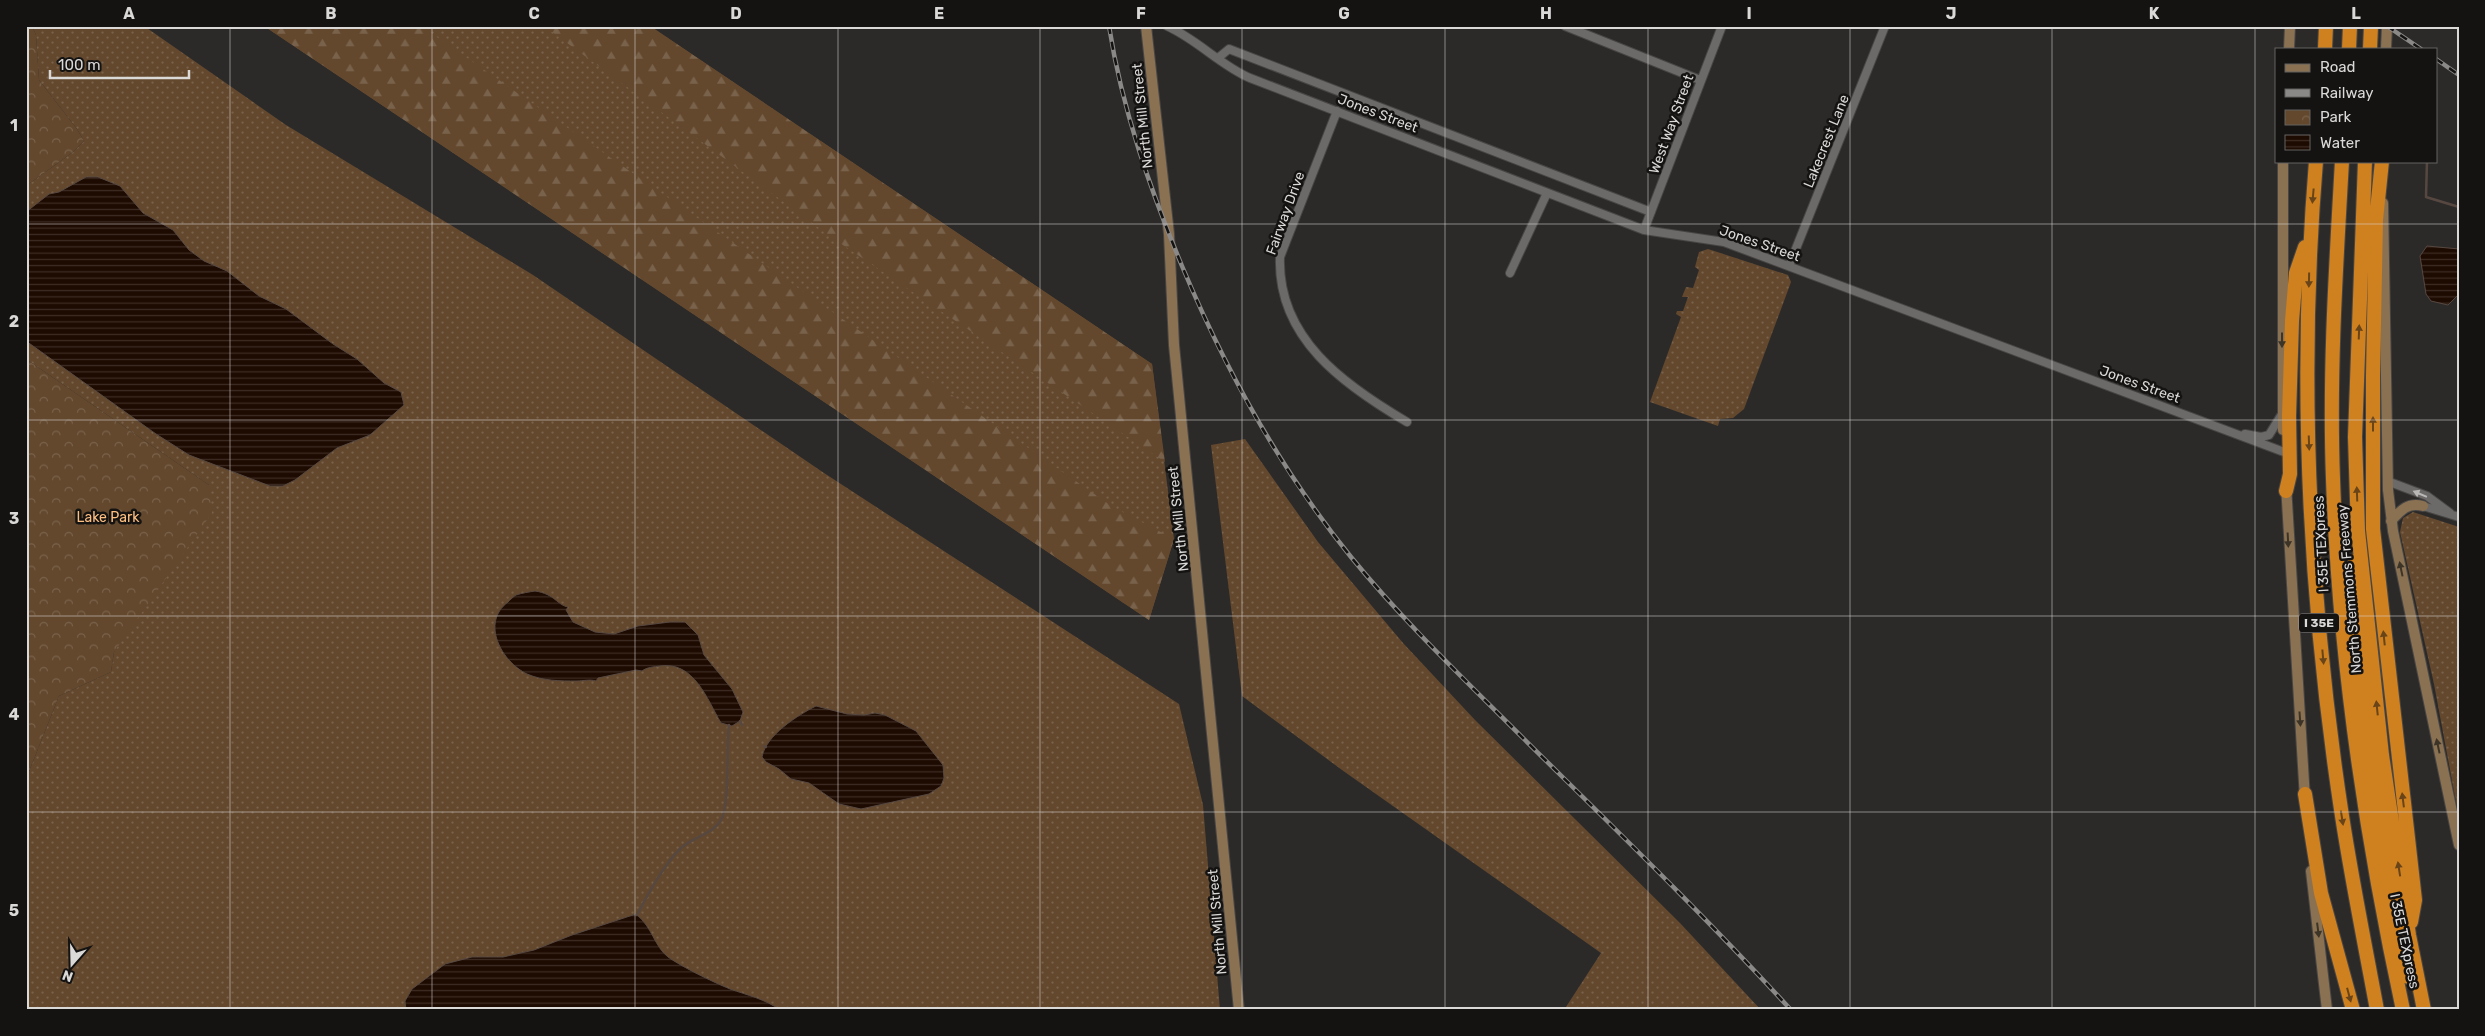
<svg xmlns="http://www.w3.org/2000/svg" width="2485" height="1036" font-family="Rubik,sans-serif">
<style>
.grass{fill:url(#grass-dots)}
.forest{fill:url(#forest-firs)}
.park{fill:url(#park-crowns)}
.water{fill:url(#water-rules);stroke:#564841}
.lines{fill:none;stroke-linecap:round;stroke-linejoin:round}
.stream{stroke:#564841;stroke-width:2.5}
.street-casing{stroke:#484645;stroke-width:10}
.secondary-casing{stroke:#484645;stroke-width:12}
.highway-casing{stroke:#484645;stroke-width:16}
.street{stroke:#6c6a68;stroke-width:8}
.secondary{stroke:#8a7152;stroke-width:10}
.highway{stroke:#cf801f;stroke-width:14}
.rail-casing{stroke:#8b8988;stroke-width:4.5}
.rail{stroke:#141312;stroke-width:2.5;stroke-dasharray:8;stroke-linecap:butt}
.oneway{fill:#684418}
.oneway2{fill:#3d3428}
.oneway3{fill:#bab8b6}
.grid{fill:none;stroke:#dbd9d8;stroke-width:1;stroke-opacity:0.55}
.labels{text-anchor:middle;stroke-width:5;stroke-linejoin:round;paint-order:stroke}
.shield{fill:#141312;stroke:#9f9e9d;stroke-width:1}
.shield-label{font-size:12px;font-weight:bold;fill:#dbd9d8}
.street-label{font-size:14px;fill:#dbd9d8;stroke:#141312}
.park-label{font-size:14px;fill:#ffbf81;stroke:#141312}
.neatline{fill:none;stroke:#dbd9d8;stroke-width:2}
.grid-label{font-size:16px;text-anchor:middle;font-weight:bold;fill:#dbd9d8}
</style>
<defs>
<pattern id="grass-dots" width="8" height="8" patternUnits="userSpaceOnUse" patternTransform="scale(1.25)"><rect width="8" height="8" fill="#63482d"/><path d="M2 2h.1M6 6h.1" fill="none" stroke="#79624b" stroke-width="1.8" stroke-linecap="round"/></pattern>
<pattern id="forest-firs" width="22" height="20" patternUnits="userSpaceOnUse" patternTransform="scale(1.25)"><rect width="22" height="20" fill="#63482d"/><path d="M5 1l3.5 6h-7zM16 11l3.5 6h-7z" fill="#79624b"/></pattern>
<pattern id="park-crowns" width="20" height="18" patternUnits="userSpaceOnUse" patternTransform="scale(1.25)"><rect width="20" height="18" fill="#63482d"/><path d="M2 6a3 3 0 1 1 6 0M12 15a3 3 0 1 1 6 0" fill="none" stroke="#79624b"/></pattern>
<pattern id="water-rules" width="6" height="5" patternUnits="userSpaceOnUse" patternTransform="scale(1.25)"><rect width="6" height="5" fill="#1d0a00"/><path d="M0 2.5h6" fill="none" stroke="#3d2d24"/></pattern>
</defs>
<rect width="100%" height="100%" fill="#2c2a29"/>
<path class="grass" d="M32,26H144L286,125L533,275L824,473L1179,704L1203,805L1220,1010H26V779L59,696L111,672L114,652L209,485L26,359V186L73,152L84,141L77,129L39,80L36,35Z
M264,26H650L1152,364L1174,539L1149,620Z
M1708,249L1788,275L1791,282L1744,409L1733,418L1720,419L1718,426L1650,402L1681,317L1676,314L1677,311H1683L1688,297H1682L1686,287L1693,288L1699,270L1695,267L1699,252Z
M1245,439L1318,542L1403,643L1475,720L1680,923L1761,1010H1564L1601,953L1342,770L1242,696L1211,445Z
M2413,512L2459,527V818L2434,684L2400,532L2403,518Z"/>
<path class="forest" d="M264,26H421L1113,507L1174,539L1149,620Z
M544,26H650L1152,364L1165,462L834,239Z"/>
<path class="park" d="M26,26H32L36,35L39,80L77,129L84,141L73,152L26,186Z
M26,359L209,485L212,513L114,652L111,672L59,696L26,779Z"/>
<path class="water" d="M86,177H98L120,186L143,213L173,230L189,250L204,261L227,271L259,296L286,309L333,344L357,359L384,383L401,392L404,405L370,435L337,448L295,480L283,486H270L189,455L156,434L26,341V212L49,194L59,192Z
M2427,246L2459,249V294L2448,305L2431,301L2426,294L2420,256Z
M535,591C555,594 557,605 568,607L566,610L573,622L595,632L614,634L638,626L670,622H685L698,635L704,655L732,689L743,712L740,721L732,726L721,723C707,699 694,661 660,666C654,667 647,667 642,671L636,670L598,678L596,681C590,679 583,681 577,681C560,681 543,681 527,674C502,662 480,623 508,602C510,600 514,596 516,595C522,593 529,592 535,591Z
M816,706L847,714L864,715L875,713L885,715L916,731L943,765L944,778L941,786L929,794L861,809L839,804L809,783L791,779L779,769L766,762L762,757C766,735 798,715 816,706Z
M636,914C653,928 654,946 668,957C682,967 713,982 730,989C747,995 765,999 780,1010H406L405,1001L412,989L445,964L472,957H503L534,950L572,935Z"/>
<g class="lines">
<path class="stream" d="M2427,161L2426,197L2459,207
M740,721L742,725
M764,746L766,747
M637,915C648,894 664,864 681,848C693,837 713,834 721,820C730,805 726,747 729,725"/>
<defs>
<path id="street" d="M1167,26C1198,40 1220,65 1250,78L1644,230L1724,242L2284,452
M1565,26L1700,80
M1218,58L1229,49L1651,212
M1337,111L1280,257C1277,338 1344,385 1407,422
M1644,230L1722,26
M1789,266L1885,26
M1510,273L1547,193
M2245,434L2261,437L2269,435L2282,414
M2387,481L2427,496L2450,513
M2423,506L2459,517"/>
<path id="secondary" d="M1146,26L1169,234L1174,345L1239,1010
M2289,49L2290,26
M2386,49L2387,26
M2383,203L2388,490L2393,531L2459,845
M2283,430V161
M2286,485L2305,799
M2391,521C2401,510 2408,502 2423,506
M2311,871L2327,1010"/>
<path id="highway" d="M2325,49L2326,26
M2349,49L2350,26
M2370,49L2371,26
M2316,161C2298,379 2309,600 2342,816C2352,881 2365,945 2377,1010
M2342,161C2336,267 2329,373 2333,479C2339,658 2365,834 2403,1010
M2365,161L2355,437L2358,531L2382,755L2409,935L2424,1010
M2382,161L2376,220L2373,376V529L2415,900L2411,922
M2286,491L2290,474L2289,416L2292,321L2296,273L2305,247
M2355,561C2351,609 2358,659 2364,708C2374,798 2389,888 2408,977
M2305,794L2321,893L2353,1010"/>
</defs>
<use href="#street" class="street-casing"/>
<use href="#secondary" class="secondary-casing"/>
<use href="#highway" class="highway-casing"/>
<use href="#street" class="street"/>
<use href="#secondary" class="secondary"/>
<use href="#highway" class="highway"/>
<defs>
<path id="rail" d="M1109,26C1122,109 1150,189 1182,266C1226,371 1279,468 1351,557C1404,622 1465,680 1524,739C1614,828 1705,916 1791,1010
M2387,26L2421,49
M2436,59L2459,75"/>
</defs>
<use href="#rail" class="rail-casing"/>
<use href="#rail" class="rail"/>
</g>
<defs><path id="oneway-solid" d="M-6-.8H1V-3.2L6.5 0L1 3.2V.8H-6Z" transform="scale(1.25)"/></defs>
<g class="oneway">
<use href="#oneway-solid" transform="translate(2313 196) rotate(95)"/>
<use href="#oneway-solid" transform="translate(2309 280) rotate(91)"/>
<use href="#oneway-solid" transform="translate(2359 332) rotate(-88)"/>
<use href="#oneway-solid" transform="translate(2373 424) rotate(-90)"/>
<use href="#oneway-solid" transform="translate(2309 443) rotate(88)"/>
<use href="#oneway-solid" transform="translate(2357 494) rotate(-92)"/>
<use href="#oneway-solid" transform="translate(2384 638) rotate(-96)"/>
<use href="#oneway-solid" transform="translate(2323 657) rotate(85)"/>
<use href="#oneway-solid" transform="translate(2377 708) rotate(-96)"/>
<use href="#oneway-solid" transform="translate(2403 800) rotate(-97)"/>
<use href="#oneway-solid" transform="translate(2342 818) rotate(81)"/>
<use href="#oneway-solid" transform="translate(2399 869) rotate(-99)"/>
<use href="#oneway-solid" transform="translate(2349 995) rotate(75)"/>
</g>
<g class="oneway2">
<use href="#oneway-solid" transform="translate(2282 340) rotate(90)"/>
<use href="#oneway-solid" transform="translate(2288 540) rotate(87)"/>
<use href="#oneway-solid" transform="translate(2401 569) rotate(-102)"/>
<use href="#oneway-solid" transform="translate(2300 719) rotate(86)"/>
<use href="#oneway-solid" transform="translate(2438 746) rotate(-102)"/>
<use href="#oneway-solid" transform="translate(2318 930) rotate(83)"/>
</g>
<use class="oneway3" href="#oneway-solid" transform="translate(2420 494) rotate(-157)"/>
<path class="grid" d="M230,26V1010M432,26V1010M635,26V1010M838,26V1010M1040,26V1010M1242,26V1010M1445,26V1010M1648,26V1010M1850,26V1010M2052,26V1010M2255,26V1010M26,224H2459M26,420H2459M26,616H2459M26,812H2459"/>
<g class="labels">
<rect class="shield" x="2299" y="613.5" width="40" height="19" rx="4"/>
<g class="shield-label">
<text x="2319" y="627">I 35E</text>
</g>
<g class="street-label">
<text transform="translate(1378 113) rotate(21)" y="5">Jones Street</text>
<text transform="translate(1142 116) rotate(-96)" y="5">North Mill Street</text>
<text transform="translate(1671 124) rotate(-70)" y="5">West Way Street</text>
<text transform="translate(1826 141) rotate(-68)" y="5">Lakecrest Lane</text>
<text transform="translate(1285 213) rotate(-70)" y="5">Fairway Drive</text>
<text transform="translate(1760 243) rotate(19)" y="5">Jones Street</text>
<text transform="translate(2140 384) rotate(20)" y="5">Jones Street</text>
<text transform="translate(1178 519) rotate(-96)" y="5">North Mill Street</text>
<text transform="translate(2321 544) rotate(-93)" y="5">I 35E TEXpress</text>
<text transform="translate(2349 589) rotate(-95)" y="5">North Stemmons Freeway</text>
<text transform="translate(1217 922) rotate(-95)" y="5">North Mill Street</text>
<text transform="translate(2405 941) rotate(78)" y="5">I 35E TEXpress</text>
</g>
<g class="park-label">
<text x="108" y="522">Lake Park</text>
</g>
</g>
<rect width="2485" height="1036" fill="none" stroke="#141312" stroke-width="55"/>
<rect x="2275" y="48" width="162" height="115" fill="#141312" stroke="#646261"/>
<rect x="2285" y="64" width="25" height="8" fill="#8a7152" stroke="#646261"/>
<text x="2320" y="72" font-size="15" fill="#dbd9d8">Road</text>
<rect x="2285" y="89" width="25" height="8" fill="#8b8988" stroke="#646261"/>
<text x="2320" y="98" font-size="15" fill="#dbd9d8">Railway</text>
<rect x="2285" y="110" width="25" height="15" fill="url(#park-crowns)" stroke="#646261"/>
<text x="2320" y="122" font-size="15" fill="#dbd9d8">Park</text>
<rect x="2285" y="135" width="25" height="15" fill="url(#water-rules)" stroke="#646261"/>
<text x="2320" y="148" font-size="15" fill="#dbd9d8">Water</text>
<g transform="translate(72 964) rotate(200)" stroke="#141312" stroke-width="4" paint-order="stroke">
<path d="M0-4L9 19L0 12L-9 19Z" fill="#dbd9d8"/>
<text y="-8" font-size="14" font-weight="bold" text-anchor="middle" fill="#dbd9d8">N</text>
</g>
<path d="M50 70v8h139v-8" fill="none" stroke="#dbd9d8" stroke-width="2.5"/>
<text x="58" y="70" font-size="15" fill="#dbd9d8" stroke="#141312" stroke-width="4" paint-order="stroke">100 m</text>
<rect x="28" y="28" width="2430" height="980" class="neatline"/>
<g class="grid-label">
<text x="129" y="19">A</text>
<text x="331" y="19">B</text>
<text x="534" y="19">C</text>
<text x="736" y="19">D</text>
<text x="939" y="19">E</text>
<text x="1141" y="19">F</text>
<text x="1344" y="19">G</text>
<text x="1546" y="19">H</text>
<text x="1749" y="19">I</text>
<text x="1951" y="19">J</text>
<text x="2154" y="19">K</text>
<text x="2356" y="19">L</text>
<text x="14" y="131">1</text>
<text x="14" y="327">2</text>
<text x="14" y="524">3</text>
<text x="14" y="720">4</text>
<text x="14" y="916">5</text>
</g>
</svg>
